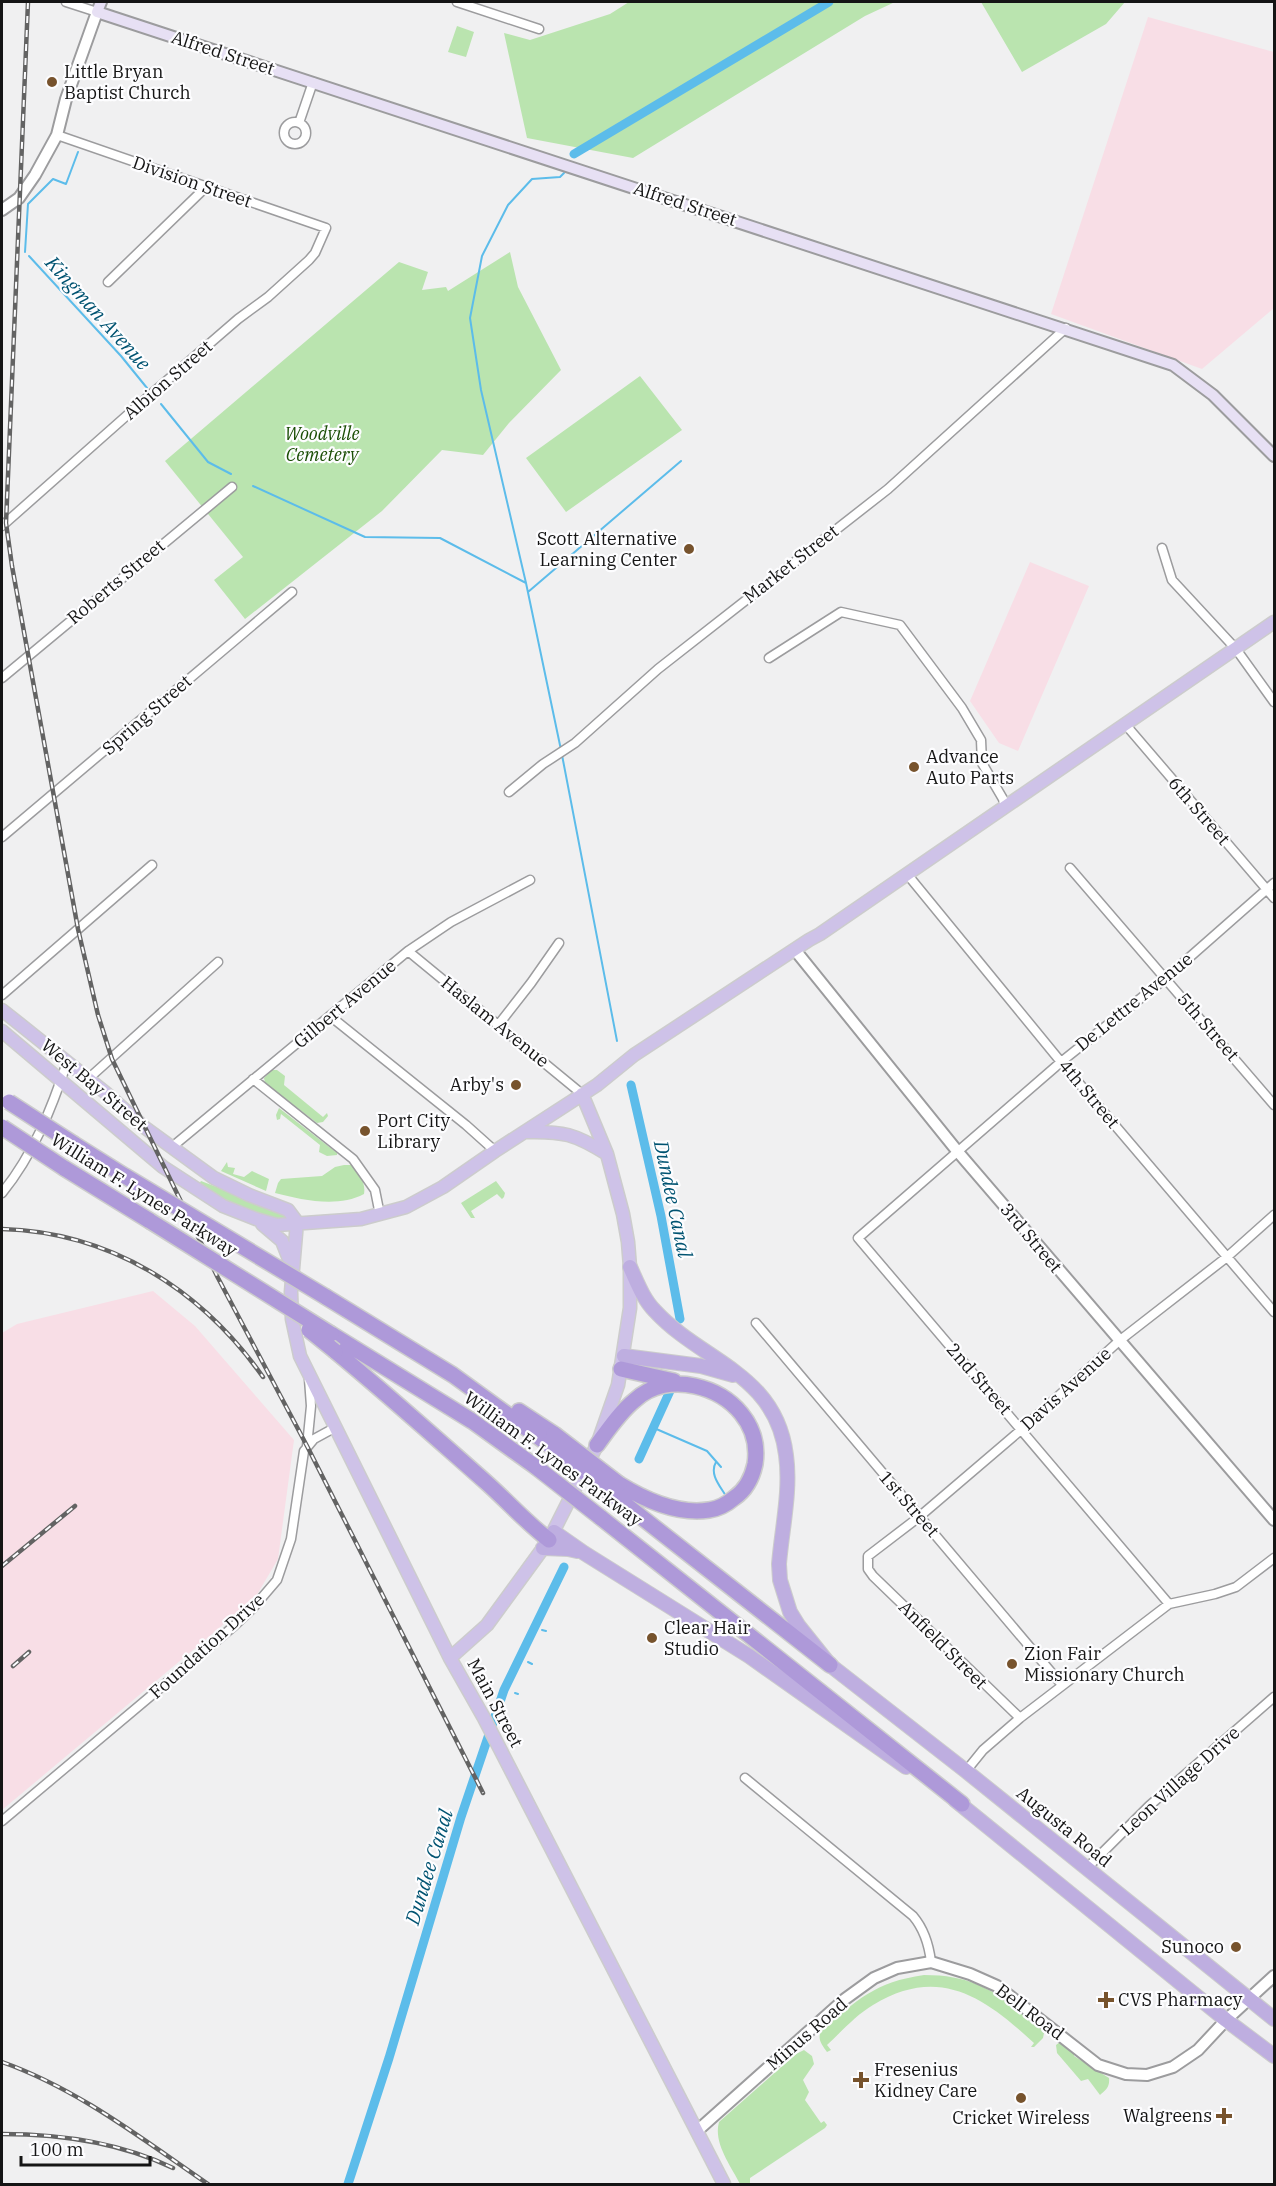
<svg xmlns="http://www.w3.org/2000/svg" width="1276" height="2186" font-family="'IBM Plex Serif',serif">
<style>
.industrial{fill:#f8dee6}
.green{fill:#bae4af}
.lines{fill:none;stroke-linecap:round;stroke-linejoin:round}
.stream{stroke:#5cbcea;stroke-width:2}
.canal{stroke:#5cbcea;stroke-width:9}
.minor-casing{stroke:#9c9c9e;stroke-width:11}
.tertiary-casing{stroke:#9c9c9e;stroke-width:14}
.secondary-casing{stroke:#9c9c9e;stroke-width:14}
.primary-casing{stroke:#ccc;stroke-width:15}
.trunk-casing{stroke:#ccc;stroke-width:16}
.motorway-casing{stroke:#ccc;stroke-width:18}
.minor{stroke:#fff;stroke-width:8}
.tertiary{stroke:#fff;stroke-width:10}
.secondary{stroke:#e7e0f4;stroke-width:10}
.primary{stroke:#cec2e8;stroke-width:12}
.trunk{stroke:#beaee0;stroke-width:14}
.motorway{stroke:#ae99d9;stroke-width:15}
.rail-casing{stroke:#636363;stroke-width:4.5}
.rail{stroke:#fdfdff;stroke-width:2;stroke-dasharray:7;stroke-linecap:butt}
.motorway-bridge-casing{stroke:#ccc;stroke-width:18;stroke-linecap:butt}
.motorway-bridge{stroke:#ae99d9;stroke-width:15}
.poi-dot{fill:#77532d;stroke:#fdfdff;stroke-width:2}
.labels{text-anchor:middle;stroke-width:4.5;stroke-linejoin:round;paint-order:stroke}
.street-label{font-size:18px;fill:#151515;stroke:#fdfdff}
.poi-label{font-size:18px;fill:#151515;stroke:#fdfdff;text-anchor:start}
.park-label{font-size:18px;font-style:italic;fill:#1a4e05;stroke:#fdfdff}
.water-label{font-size:20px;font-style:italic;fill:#005371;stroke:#fdfdff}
</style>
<rect width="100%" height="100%" fill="#f0f0f1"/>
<path class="industrial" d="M1148,17L1274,52V308L1202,369L1051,314Z
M1030,562L1089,586L1018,751L999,743L970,701Z
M153,1291L195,1326L294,1440L278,1559L255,1598L2,1810V1333L17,1324Z"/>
<path class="green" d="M629,2H895L865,16L633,158L527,138L504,33L530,40L610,14Z
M981,2H1125L1106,24L1022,72Z
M457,26L474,32L466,57L448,52Z
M510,252L518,287L561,370L509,423L483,455L442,450L382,511L245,619L214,580L243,557L165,461L399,262L428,272L422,290L446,287L448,291Z
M640,376L682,430L566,512L526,458Z
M272,1070H277L285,1076L284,1085L323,1117L327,1113L328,1116L323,1122L317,1123L265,1083L264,1078Z
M279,1108L337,1153V1155L327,1156L319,1152L320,1145L281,1114L280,1119L277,1120L276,1115Z
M227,1162L228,1167L235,1168L233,1174L244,1177L252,1171L269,1179L266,1191L221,1171Z
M344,1165H351C359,1174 366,1182 364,1194C338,1208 302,1200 275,1193L278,1183L281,1179L322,1176L335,1167Z
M201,1181L285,1213L289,1220C259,1216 226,1202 199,1184Z
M496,1181L505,1193L504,1197L502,1199L497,1194L471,1211L475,1218H471L461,1203Z
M924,1975C979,1975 1000,1996 1041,2027L1044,2033L1043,2038L1034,2047H1031L1034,2043C984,1997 939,1965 873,2005C856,2015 841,2032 827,2045L831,2050L827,2052C822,2045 817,2039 821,2031C857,2000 875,1982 924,1975Z
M1060,2042L1074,2053V2056L1109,2078C1110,2087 1106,2090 1100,2095L1088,2079L1081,2081L1057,2053L1056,2045Z
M804,2050L812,2056L814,2064L803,2080L809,2092L805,2100L821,2123L824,2121L827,2125L825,2128L750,2178V2184H740C731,2166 713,2143 719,2122L796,2054Z"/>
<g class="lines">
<path class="stream" d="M25,252L28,204L53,179L66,184L78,152
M29,256L121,356L147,388
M161,404L208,462L231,474
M253,486L365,537L440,538L526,583
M528,592L681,461
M561,750L526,583L481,390L470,318L482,256L508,205L532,179L560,177L564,173
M562,755L617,1041
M654,1428L707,1451L721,1467
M716,1462C709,1474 720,1486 726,1496
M542,1630L546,1631
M528,1662L532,1664
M515,1693L518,1694"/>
<path class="canal" d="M574,154L829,2
M631,1085L661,1216L680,1319
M639,1459L670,1391
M348,2184L389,2058L461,1817L504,1690L564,1567"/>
<defs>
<path id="minor" d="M66,2L97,12
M457,2L539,29
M284 133a11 11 0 1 1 22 0a11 11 0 1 1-22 0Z
M299,123L313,82
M108,282L206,187
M2,526L142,402L238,319L268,297L309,260L315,253L326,228L57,135
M1162,548L1172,580L1236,649L1274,702
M769,658L841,612L900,625L962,708L981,740L982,763L1003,799L1005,807
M2,678L232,487
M1125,724L1274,898
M509,792L543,764L575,743L658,669L888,489L1066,328
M2,837L292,592
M1070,868L1274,1105
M907,874L1061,1062L1274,1312
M408,951L582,1094
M2,995L152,865
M330,1016L466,1125L495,1151
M499,1024L531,983L559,943
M88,1079L218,962
M253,1079L353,1159L375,1190L380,1215
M172,1147L408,951L451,922L530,880
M2,1193C33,1155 52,1108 67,1062
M756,1323L1062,1685
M307,1446L311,1406L309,1379
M1169,1604L858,1238L1061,1062L1166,978L1274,883
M1020,1718L873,1576L868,1569V1556L919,1517L1022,1429L1119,1341L1227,1257L1274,1215
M966,1771L983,1750L1020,1718L1169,1604L1215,1594L1236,1587L1274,1558
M745,1778L913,1916C924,1929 929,1945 931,1962
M2,1821L234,1626L253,1608L277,1580L291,1539L304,1451L314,1439L336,1427
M1087,1868L1149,1806L1274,1697"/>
<path id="tertiary" d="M2,210L19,198L35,175L57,135L66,99L97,12
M795,950L958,1152L1274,1520
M697,2131L845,1999L874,1978L897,1968L931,1962L970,1974L997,1986L1098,2065L1126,2074L1147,2075L1173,2067L1198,2050L1226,2020L1274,1976"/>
<path id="secondary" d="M101,2L97,12L1173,365L1213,395L1274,456"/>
<path id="primary" d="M2,1010L106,1093L144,1127L214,1178L249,1195L288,1210L297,1222L291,1292L292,1319L300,1356L450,1658L484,1718L724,2184
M2,1031L163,1167L223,1206L256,1219L277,1225L361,1219L406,1207L443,1187L495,1151L597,1085L634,1055L809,940L820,934L1274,622
M526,1132C563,1131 575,1134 607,1154
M262,1224L282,1241L291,1264
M450,1658L487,1625L549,1540L597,1445L618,1385L630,1308V1267L628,1242L623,1214L607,1154L582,1094"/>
<path id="trunk" d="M630,1267C637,1282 643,1299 655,1311C702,1362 776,1373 786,1455C791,1490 782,1528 779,1564L780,1580L790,1612L798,1625L830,1665L966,1771L1274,2019
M624,1356L701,1366L733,1375
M554,1532L584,1553L749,1656L906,1767
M543,1548L568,1549L577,1551
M955,1800L1226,2020L1274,2056"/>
<path id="motorway" d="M74,1144L125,1176
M64,1168L150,1221
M326,1297L453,1375L548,1444
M331,1334L472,1421L536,1467
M335,1351C387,1394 437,1439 488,1484C509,1503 527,1523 549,1540
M621,1369L674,1381
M519,1411L554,1434
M597,1445C608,1430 620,1412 635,1400C651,1385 674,1381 695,1386C732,1394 761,1425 755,1464C752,1478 746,1490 734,1498C727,1504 718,1509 709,1510C677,1515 645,1500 619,1484
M612,1494L830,1665
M600,1517L962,1804"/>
</defs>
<use href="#minor" class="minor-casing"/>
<use href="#tertiary" class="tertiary-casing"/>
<use href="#secondary" class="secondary-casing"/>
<use href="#primary" class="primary-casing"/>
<use href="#trunk" class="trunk-casing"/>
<use href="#motorway" class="motorway-casing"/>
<use href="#minor" class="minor"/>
<use href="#tertiary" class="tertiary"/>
<use href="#secondary" class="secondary"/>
<use href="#primary" class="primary"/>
<use href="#trunk" class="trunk"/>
<use href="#motorway" class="motorway"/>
<defs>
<path id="rail" d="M28,2L6,523L12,566L78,929L98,1015L112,1059L218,1278L307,1446L483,1793
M2,1229C110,1232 201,1289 263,1377
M2,1566L75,1506
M13,1666L29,1652
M2,2062C78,2089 142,2139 208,2184
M2,2134C61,2134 119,2142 173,2168"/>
</defs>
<use href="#rail" class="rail-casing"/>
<use href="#rail" class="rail"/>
<defs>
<path id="motorway-bridge" d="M9,1102L74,1144
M2,1127L64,1168
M125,1176L326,1297
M150,1221L331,1334
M309,1330L335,1351
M554,1434L619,1484
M548,1444L612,1494
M536,1467L600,1517"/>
</defs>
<use href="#motorway-bridge" class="motorway-bridge-casing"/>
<use href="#motorway-bridge" class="motorway-bridge"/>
</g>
<g class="poi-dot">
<circle cx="52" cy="82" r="6"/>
<circle cx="689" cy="549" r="6"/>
<circle cx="914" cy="767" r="6"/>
<circle cx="516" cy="1085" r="6"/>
<circle cx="365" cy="1131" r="6"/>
<circle cx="652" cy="1638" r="6"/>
<circle cx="1012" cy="1664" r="6"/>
<circle cx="1236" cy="1947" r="6"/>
<path d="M1103 1991h6v6h6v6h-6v6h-6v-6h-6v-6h6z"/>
<path d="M858 2071h6v6h6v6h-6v6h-6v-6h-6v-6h6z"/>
<circle cx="1021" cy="2098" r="6"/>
<path d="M1221 2107h6v6h6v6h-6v6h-6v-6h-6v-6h6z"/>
</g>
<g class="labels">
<g class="street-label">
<text transform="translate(223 53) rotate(18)" y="6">Alfred Street</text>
<text transform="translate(192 182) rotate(19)" y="6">Division Street</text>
<text transform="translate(685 204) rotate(18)" y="6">Alfred Street</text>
<text transform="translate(168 380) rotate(-41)" y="6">Albion Street</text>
<text transform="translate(791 564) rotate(-38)" y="6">Market Street</text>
<text transform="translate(116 582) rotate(-40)" y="6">Roberts Street</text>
<text transform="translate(147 715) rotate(-41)" y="6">Spring Street</text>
<text transform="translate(1199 811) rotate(49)" y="6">6th Street</text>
<text transform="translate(1134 1002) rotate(-39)" y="6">De Lettre Avenue</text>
<text transform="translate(345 1004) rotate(-40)" y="6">Gilbert Avenue</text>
<text transform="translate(495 1022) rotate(39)" y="6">Haslam Avenue</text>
<text transform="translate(1208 1027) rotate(49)" y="6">5th Street</text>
<text transform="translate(94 1085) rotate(40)" y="6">West Bay Street</text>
<text transform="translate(1089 1094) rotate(50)" y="6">4th Street</text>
<text transform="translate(144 1195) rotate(32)" y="6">William F. Lynes Parkway</text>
<text transform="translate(1031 1238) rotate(50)" y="6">3rd Street</text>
<text transform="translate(979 1379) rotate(49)" y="6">2nd Street</text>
<text transform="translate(1066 1389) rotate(-42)" y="6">Davis Avenue</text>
<text transform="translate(553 1459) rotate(36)" y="6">William F. Lynes Parkway</text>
<text transform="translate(909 1504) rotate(49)" y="6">1st Street</text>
<text transform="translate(943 1645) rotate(45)" y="6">Anfield Street</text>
<text transform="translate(207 1646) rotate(-42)" y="6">Foundation Drive</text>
<text transform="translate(495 1703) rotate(62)" y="6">Main Street</text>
<text transform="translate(1180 1781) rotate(-42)" y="6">Leon Village Drive</text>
<text transform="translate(1064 1827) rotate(39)" y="6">Augusta Road</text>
<text transform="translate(1030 2012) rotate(37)" y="6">Bell Road</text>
<text transform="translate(807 2034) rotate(-41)" y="6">Minus Road</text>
</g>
<g class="poi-label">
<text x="64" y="78">Little Bryan<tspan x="64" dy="21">Baptist Church</tspan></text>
<text x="677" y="545" text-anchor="end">Scott Alternative<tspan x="677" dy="21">Learning Center</tspan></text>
<text x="926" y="763">Advance<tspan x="926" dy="21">Auto Parts</tspan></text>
<text x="504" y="1091" text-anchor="end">Arby's</text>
<text x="377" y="1127">Port City<tspan x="377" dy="21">Library</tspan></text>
<text x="664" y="1634">Clear Hair<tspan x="664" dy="21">Studio</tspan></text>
<text x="1024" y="1660">Zion Fair<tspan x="1024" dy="21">Missionary Church</tspan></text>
<text x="1224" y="1953" text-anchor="end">Sunoco</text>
<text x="1118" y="2006">CVS Pharmacy</text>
<text x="874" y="2076">Fresenius<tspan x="874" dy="21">Kidney Care</tspan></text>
<text x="1212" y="2122" text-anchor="end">Walgreens</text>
<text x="1021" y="2124" text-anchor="middle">Cricket Wireless</text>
</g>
<g class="park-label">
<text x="322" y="440">Woodville<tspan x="322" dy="21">Cemetery</tspan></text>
</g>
<g class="water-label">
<text transform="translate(98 313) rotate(48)" y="7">Kingman Avenue</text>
<text transform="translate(673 1199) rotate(78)" y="7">Dundee Canal</text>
<text transform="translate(429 1867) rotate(-73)" y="7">Dundee Canal</text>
</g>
</g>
<rect width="1276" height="2186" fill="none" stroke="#151515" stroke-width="6"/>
<path d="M21 2156v9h129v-9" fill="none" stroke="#151515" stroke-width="3"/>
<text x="30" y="2156" font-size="18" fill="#151515" stroke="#fdfdff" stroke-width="4.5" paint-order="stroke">100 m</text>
</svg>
